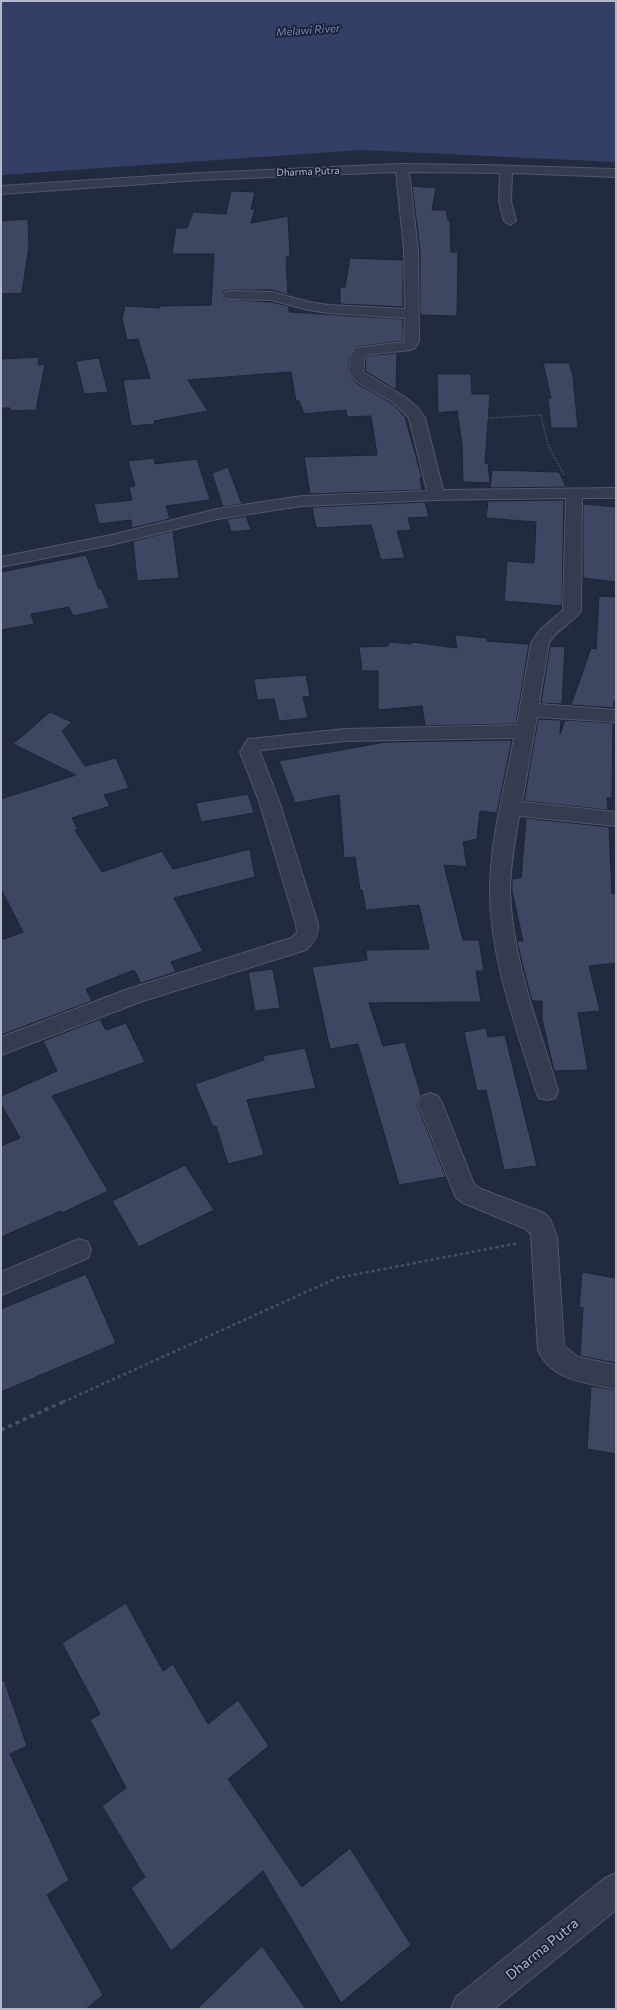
<svg xmlns="http://www.w3.org/2000/svg" width="617" height="2010" font-family="Commissioner,sans-serif">
<style>
.water{fill:#333f67}
.building{fill:#3e4661;stroke:#1d2337}
.lines{fill:none;stroke-linecap:round;stroke-linejoin:round}
.minor-casing{stroke:#51576b;stroke-width:2}
.path-far2{stroke:#42565e;stroke-width:1.5;stroke-dasharray:1.5 1.5;stroke-linecap:butt}
.path-far1{stroke:#42565e;stroke-width:2.5;stroke-dasharray:3 3;stroke-linecap:butt}
.path{stroke:#42565e;stroke-width:3.5;stroke-dasharray:4 4;stroke-linecap:butt}
.minor{fill:#363c50;fill-rule:evenodd}
.labels{text-anchor:middle;stroke-width:3.5;stroke-linejoin:round;paint-order:stroke}
.far-street-label{font-size:10px;fill:#b3b8cb;stroke:#1b2135}
.far-water-label{font-size:11px;font-style:italic;fill:#7887b5;stroke:#1b2135}
.near-street-label{font-size:14px;fill:#b3b8cb;stroke:#1b2135}
</style>
<rect width="100%" height="100%" fill="#222a40"/>
<path class="water" d="M1,1H616V162L362,150L1,175Z"/>
<path class="building" d="M412,186L436,188L432,210H446L448,220L450,221L451,252H458L457,316L420,315V250Z
M231,191L255,192L251,209H255L251,223L288,216L290,257H286L288,295L272,290H230L224,291L222,294L224,299L271,302L289,306V312L403,319V341L355,347L350,355L348,373L355,382L393,404L405,417L422,478H420L422,490L310,494L304,457L377,455L371,416L347,417L346,410L304,414L299,401H296L291,372L188,380L208,411L154,421L155,424L131,426L123,380L150,378L138,339L127,340L122,319L125,306L160,308V306L211,305L214,254H172L176,228H187L193,212L226,214Z
M28,219L29,246L22,293L1,294V221Z
M350,258L403,260V307L340,304V287H345Z
M397,353L396,390L365,371L366,356Z
M39,357L38,365L45,364L36,410L10,411V408H1V359Z
M99,358L108,392L84,394L76,361Z
M543,363H569L573,376L578,428H551L548,398H551Z
M437,374H471L472,394H490L485,463H488L490,483L463,482L462,444L457,411L438,413Z
M154,458L155,464L197,459L210,500L166,506L170,519L132,528L131,520L99,524L94,504L132,500L129,487L135,486L128,461Z
M228,467L242,504L223,507L212,473Z
M492,470L559,472L566,487L490,488Z
M564,500L562,606L504,601L507,561L534,563L536,522L486,518L488,501Z
M425,502L429,517L408,518L411,530L397,531L405,558L381,560L371,525L316,528L312,507Z
M583,504L616,507V582L583,578Z
M246,516L251,530L231,532L227,519Z
M173,531L179,578L137,581L133,541Z
M86,555L99,589L101,588L109,608L73,616L69,607L31,614L34,624L1,630V572Z
M599,596L616,597V701H614V708L571,705L591,648L596,649Z
M455,635L487,638V641L529,644L516,724L425,726L422,706L378,710V671H362L359,647L388,646L389,642L411,644L412,642L457,648Z
M550,646L565,647L562,704L541,703Z
M306,675L310,696L303,697L308,718L279,721L274,699L257,700L254,679Z
M50,712L72,722L62,731L85,766L116,758L129,788L104,795L110,806L72,818L78,829L75,830L102,872L162,851L173,869L250,849L255,877L174,898L203,951L171,962L176,972L141,983L134,970L86,989L92,1001L1,1035V940L23,932L1,889V799L76,775L13,744Z
M538,719L561,720L560,734L565,720L613,723L612,798H607L608,810L524,801Z
M512,740L497,813L480,811L477,839L463,842L467,867L444,865L463,940H479L484,971H476L481,1002L369,1003L383,1046L405,1042L421,1095L417,1104L446,1177L399,1185L358,1044L330,1049L312,967L367,960L366,950L429,949L419,905L366,910L362,890H360L355,857L344,858L339,795L295,803L279,761L386,742Z
M248,794L254,813L201,822L196,803Z
M526,818L609,827L612,894L616,893V963L589,966L600,1011L578,1013L588,1070L554,1071L542,1019V1001H532L523,967L517,941H523L512,891V879L521,878Z
M273,969L280,1008L255,1011L248,972Z
M100,1019L106,1030L126,1023L145,1062L52,1096L108,1191L62,1213L61,1211L1,1237V1146L20,1138L1,1104V1096L57,1071L43,1041Z
M486,1028L488,1037L505,1035L537,1166L504,1170L486,1090L477,1091L464,1032Z
M305,1048L316,1088L247,1100L264,1155L228,1164L216,1126L213,1127L195,1084L264,1060L263,1056Z
M185,1165L214,1210L139,1247L112,1201Z
M582,1272L616,1278V1363L580,1356L583,1308L579,1307Z
M86,1274L116,1343L1,1392V1309Z
M591,1386L616,1390V1454L587,1449Z
M126,1603L163,1671L173,1664L208,1724L238,1700L269,1746L228,1779L302,1887L350,1848L411,1945L341,2003L263,1871L171,1951L131,1888L145,1877L102,1806L126,1788L90,1720L100,1714L62,1643Z
M4,1680L27,1746L10,1754L69,1880L47,1895L103,1995L86,2009H1V1681Z
M262,1946L306,2009H197Z"/>
<g class="lines">
<defs>
<path id="minor" d="M399,164L481,165L616,169V177L512,173L511,201L516,221L510,225L504,221L499,201L500,173L409,172L418,250L419,341L415,348L410,350L365,355L363,372L405,397L418,408L425,418L443,490L616,488V498H582L581,611C572,624 555,630 549,643L539,704L616,710V722L537,717L522,802L616,812V826L519,816C515,840 510,866 510,891C512,960 539,1026 558,1091L555,1098L547,1100L539,1098L536,1091C516,1026 490,959 490,890C490,839 505,788 514,738L345,741L261,750L260,752L279,801L318,924C319,935 314,943 306,950L143,1001L1,1055V1037L128,989L291,938L297,933L296,924L259,801L240,752L248,739L345,729L517,725L531,643L540,630L563,610L566,498L436,500L302,506L217,519L111,545L1,567V557L111,535L217,509L302,496L427,491L409,418L394,403L356,381L349,373L351,355L355,348L404,342L405,318L329,313L308,310L271,300L230,299L225,298L223,295L225,292L230,291L272,292L309,302L329,305L405,309L404,250L396,172L200,180L1,194V186L200,173Z
M430,1093L438,1096L442,1103L474,1184L481,1189L544,1213L550,1219L557,1237L564,1346L578,1357L616,1365V1389C587,1383 552,1381 538,1350L531,1234L526,1229L463,1203L456,1198L418,1103L422,1096Z
M79,1239L88,1242L91,1250L88,1258L1,1295V1272Z
M616,1873V1910L494,2009H451L456,1997L605,1878Z"/>
</defs>
<use href="#minor" class="minor-casing"/>
<path class="path-far2" d="M487,418L541,415L548,445L564,475"/>
<path class="path-far1" d="M63,1402L337,1278L519,1243"/>
<path class="path" d="M1,1430L65,1401"/>
<use href="#minor" class="minor"/>
</g>
<g class="labels">
<g class="far-street-label">
<text transform="translate(308 171) rotate(-2)" y="4">Dharma Putra</text>
</g>
<g class="far-water-label">
<text transform="translate(308 30) rotate(-4)" y="4">Melawi River</text>
</g>
<g class="near-street-label">
<text transform="translate(542 1949) rotate(-39)" y="5">Dharma Putra</text>
</g>
</g>
<rect width="617" height="2010" fill="none" stroke="#b3b8cb" stroke-width="4"/>
</svg>
